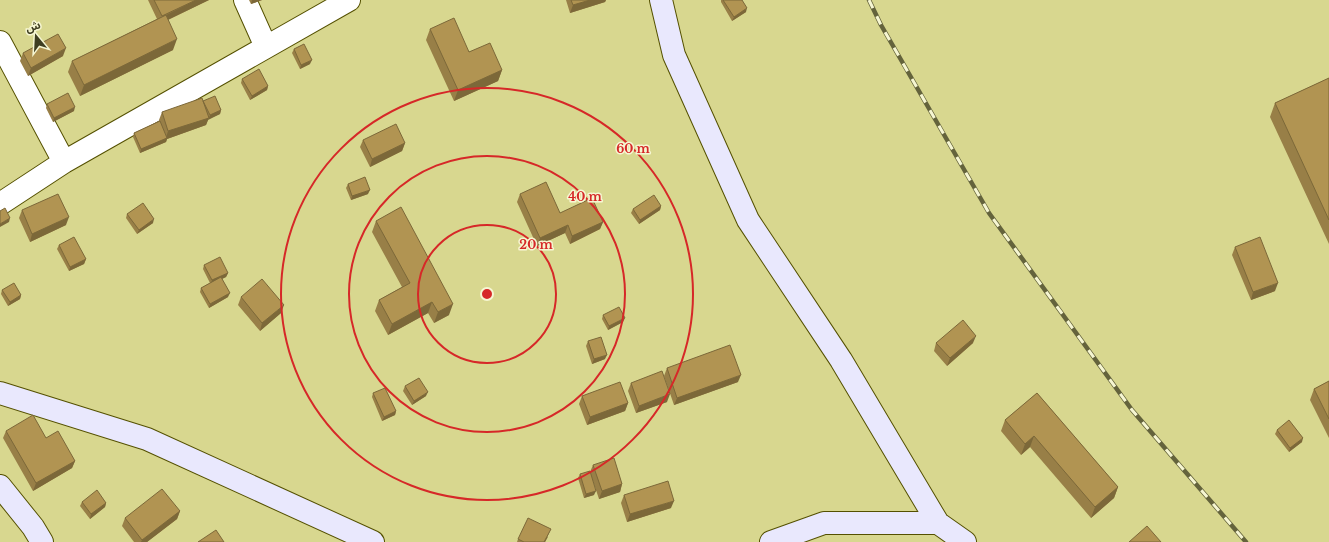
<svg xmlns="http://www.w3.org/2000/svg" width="1329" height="542" font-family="'Libre Baskerville','Noto Sans Arabic',serif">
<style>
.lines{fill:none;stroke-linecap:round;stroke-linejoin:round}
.street-casing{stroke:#545000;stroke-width:24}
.secondary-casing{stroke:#545000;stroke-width:24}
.street{stroke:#fff;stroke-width:22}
.secondary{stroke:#e9e8fd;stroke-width:22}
.rail-casing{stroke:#64633c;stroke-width:4.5}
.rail{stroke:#f6f6d2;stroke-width:3;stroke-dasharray:9;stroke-linecap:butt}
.wall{fill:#987f47}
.shaded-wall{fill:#7c6839}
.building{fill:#b19452;stroke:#7c6839}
.ring{fill:none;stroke:#d62828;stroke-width:2}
.centre{fill:#d62828;stroke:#f6f6d2;stroke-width:2}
.ring-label{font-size:12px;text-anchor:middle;font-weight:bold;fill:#d62828;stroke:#f6f6d2;stroke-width:3;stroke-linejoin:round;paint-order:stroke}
</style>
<rect width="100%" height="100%" fill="#d8d78f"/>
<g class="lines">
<defs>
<path id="street" d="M245,0L266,47
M0,42L64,162
M0,204L64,162L349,0"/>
<path id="secondary" d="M661,0L674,55L748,220L841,360L938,523
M0,393L147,439L373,542
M0,486L33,527L42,542
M771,542L824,523H938L965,542"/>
</defs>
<use href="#street" class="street-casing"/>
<use href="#secondary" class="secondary-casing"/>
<use href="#street" class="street"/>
<use href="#secondary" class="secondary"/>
<defs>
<path id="rail" d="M869,0L881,25L989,213L1132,410L1246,542"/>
</defs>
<use href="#rail" class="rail-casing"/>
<use href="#rail" class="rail"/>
</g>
<path class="wall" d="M148,0H209L168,20L173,50L80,96L68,72L72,61L157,19Z
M249,0H262L251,4Z
M566,0H606L605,2L570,13Z
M721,0H742L746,12L732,21L721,2Z
M430,29L502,70L498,81L454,101L426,40Z
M294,49L310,64L300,69L292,53Z
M23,53L63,56L28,76L20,61Z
M1329,78V244L1270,117L1275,103Z
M242,79L268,86L267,90L250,100L241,83Z
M203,101L221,110L220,114L208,119L206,125L167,139L166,142L140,153L133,137L134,133L159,121V120L162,112Z
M47,104L74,111L53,122L46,108Z
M363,140L405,143L402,151L370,167L360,147Z
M348,184L368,194L351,200L346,188Z
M520,194L560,213L603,222L600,229L570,244L565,233L537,246L517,202Z
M661,206L660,210L639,224L631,213L633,209Z
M22,210L66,225L30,242L19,218Z
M127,214L153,223L137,234L126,218Z
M376,221L449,315L434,323L428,313L388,335L375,311L379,300L402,287L372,232Z
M59,245L86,259L84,264L69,271L57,249Z
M1235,247L1275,291L1251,300L1232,255Z
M204,265L228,273L226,277L222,279L228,297L209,308L200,292L201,288L210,283L203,269Z
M2,290L21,295L20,299L8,306L1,294Z
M241,297L281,313L260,331L238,305Z
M603,315L623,322L608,330L602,319Z
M588,341L605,359L592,364L586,346Z
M936,343H973L947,366L934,351Z
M667,368L738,382L674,405L664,376Z
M1329,381V438L1310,400L1314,389Z
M631,383L667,402L636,413L628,391Z
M405,386L426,396L412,405L403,391Z
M373,393L396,411L395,415L382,421L372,397Z
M1037,393L1118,487L1114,498L1091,518L1030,447L1021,455L1001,431L1005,420Z
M582,396L628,403L625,411L587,425L579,404Z
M1277,430L1302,442L1289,452L1275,434Z
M6,431L46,438L75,461L72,468L33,491L3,438Z
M593,465L622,484L620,492L599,499L593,481L594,495L584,498L578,478L580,474L590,472Z
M624,495L671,508L627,522L621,503Z
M82,502L106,503L105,507L90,519L80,506Z
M180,511L177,519L147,542H134L122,526L125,518Z
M548,537L545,542H517L518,539Z"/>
<path class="shaded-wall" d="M196,0H209L159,24L162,17Z
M252,0H262L251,4Z
M590,0H606L605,2L570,13L573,5Z
M747,8L746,12L732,21L734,17Z
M177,39L173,50L80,96L84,85Z
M66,48L63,56L28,76L31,68Z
M312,60L310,64L300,69L301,65Z
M502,70L498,81L454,101L458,90Z
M268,86L267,90L250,100L252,96Z
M75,107L74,111L53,122L54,118Z
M221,110L220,114L208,120L210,115Z
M209,118L206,125L167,139L166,142L140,153L141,149L166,138L168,131Z
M405,143L402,151L370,167L372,159Z
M370,190L368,194L351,200L352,196Z
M661,206L660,210L639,224L640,220Z
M69,217L66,225L30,242L32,234Z
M10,218L9,222L0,227V224Z
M154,219L153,223L137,234L139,230Z
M603,222L600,229L570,244L572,236Z
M568,225L565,233L537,246L540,238Z
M86,259L84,264L69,271L70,267Z
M228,273L226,277L211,284L212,280Z
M1278,283L1275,291L1251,300L1253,292Z
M230,293L228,297L209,308L210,304Z
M21,295L20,299L8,306L10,302Z
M432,302L428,313L388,335L392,324Z
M453,304L449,315L434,323L438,312Z
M284,305L281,313L260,331L262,323Z
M625,318L623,322L608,330L609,326Z
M976,336L973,343L947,366L950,358Z
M607,355L605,359L592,364L594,359Z
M741,375L738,382L674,405L677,398Z
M428,392L426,396L412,405L414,401Z
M670,394L667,402L636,413L639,406Z
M628,403L625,411L587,425L590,417Z
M396,411L395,415L382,421L384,417Z
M1034,436L1030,447L1021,455L1025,444Z
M1303,438L1302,442L1289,452L1290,448Z
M75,461L72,468L33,491L36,483Z
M622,484L620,492L599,499L602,491Z
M1118,487L1114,498L1091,518L1095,507Z
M596,491L594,495L584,498L586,494Z
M674,501L671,508L627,522L630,514Z
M106,503L105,507L90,519L91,514Z
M180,511L177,519L147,542H141L142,540Z
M551,529L545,542H544Z"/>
<path class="building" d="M154,0H196L162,16Z
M571,0H590L573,5Z
M723,0H742L747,8L734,17Z
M166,15L177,39L84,85L72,61Z
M454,18L469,52L490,43L502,70L458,90L430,29Z
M58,34L66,48L31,68L23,53Z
M304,44L312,60L301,65L294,49Z
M259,69L268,86L252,96L242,79Z
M1329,78V220L1275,103Z
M68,93L75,107L54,118L47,104Z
M215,96L221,110L210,115L203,101Z
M202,98L209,118L168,131L162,112Z
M160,121L167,138L141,149L134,133Z
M396,124L405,143L372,159L363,140Z
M365,177L370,190L352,196L348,184Z
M546,182L560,213L592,198L603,222L572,236L568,225L540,238L520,194Z
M58,194L69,217L32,234L22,210Z
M654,195L661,206L640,220L633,209Z
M143,203L154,219L139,230L127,214Z
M401,207L453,304L438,312L432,302L392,324L379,300L410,283L376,221Z
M5,208L10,218L0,224V211Z
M74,237L86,259L70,267L59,245Z
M1260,237L1278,283L1253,292L1235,247Z
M220,257L228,273L212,280L204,265Z
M221,277L230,293L210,304L201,288Z
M262,279L284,305L262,323L241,297Z
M14,283L21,295L10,302L2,290Z
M619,307L625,318L609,326L603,315Z
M963,320L976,336L950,358L936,343Z
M601,337L607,355L594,359L588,341Z
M730,345L741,375L677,398L667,368Z
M662,371L670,394L639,406L631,383Z
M419,378L428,392L414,401L405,386Z
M1329,381V419L1314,389Z
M620,382L628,403L590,417L582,396Z
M385,388L396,411L384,417L373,393Z
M1037,393L1118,487L1095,507L1034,436L1025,444L1005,420Z
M33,415L46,438L58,431L75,461L36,483L6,431Z
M1289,420L1303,438L1290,448L1277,430Z
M614,458L622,484L602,491L593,465Z
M590,471L596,491L586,494L580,474Z
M668,481L674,501L630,514L624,495Z
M162,489L180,511L142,540L125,518Z
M97,490L106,503L91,514L82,502Z
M528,518L551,529L544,542H524L518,539Z
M1147,526L1161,542H1129Z
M216,530L224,542H198Z"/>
<g class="ring">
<circle cx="487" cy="294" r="69"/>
<circle cx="487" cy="294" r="138"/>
<circle cx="487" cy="294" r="206"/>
</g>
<circle cx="487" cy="294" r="6" class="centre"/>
<g class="ring-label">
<text x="633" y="153">60 m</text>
<text x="585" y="201">40 m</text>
<text x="536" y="249">20 m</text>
</g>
<g transform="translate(36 36) rotate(342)" stroke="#f6f6d2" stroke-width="3" paint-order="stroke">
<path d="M0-3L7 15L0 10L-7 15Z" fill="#3f3e21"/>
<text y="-6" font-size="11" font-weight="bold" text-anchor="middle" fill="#3f3e21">ش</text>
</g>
</svg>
